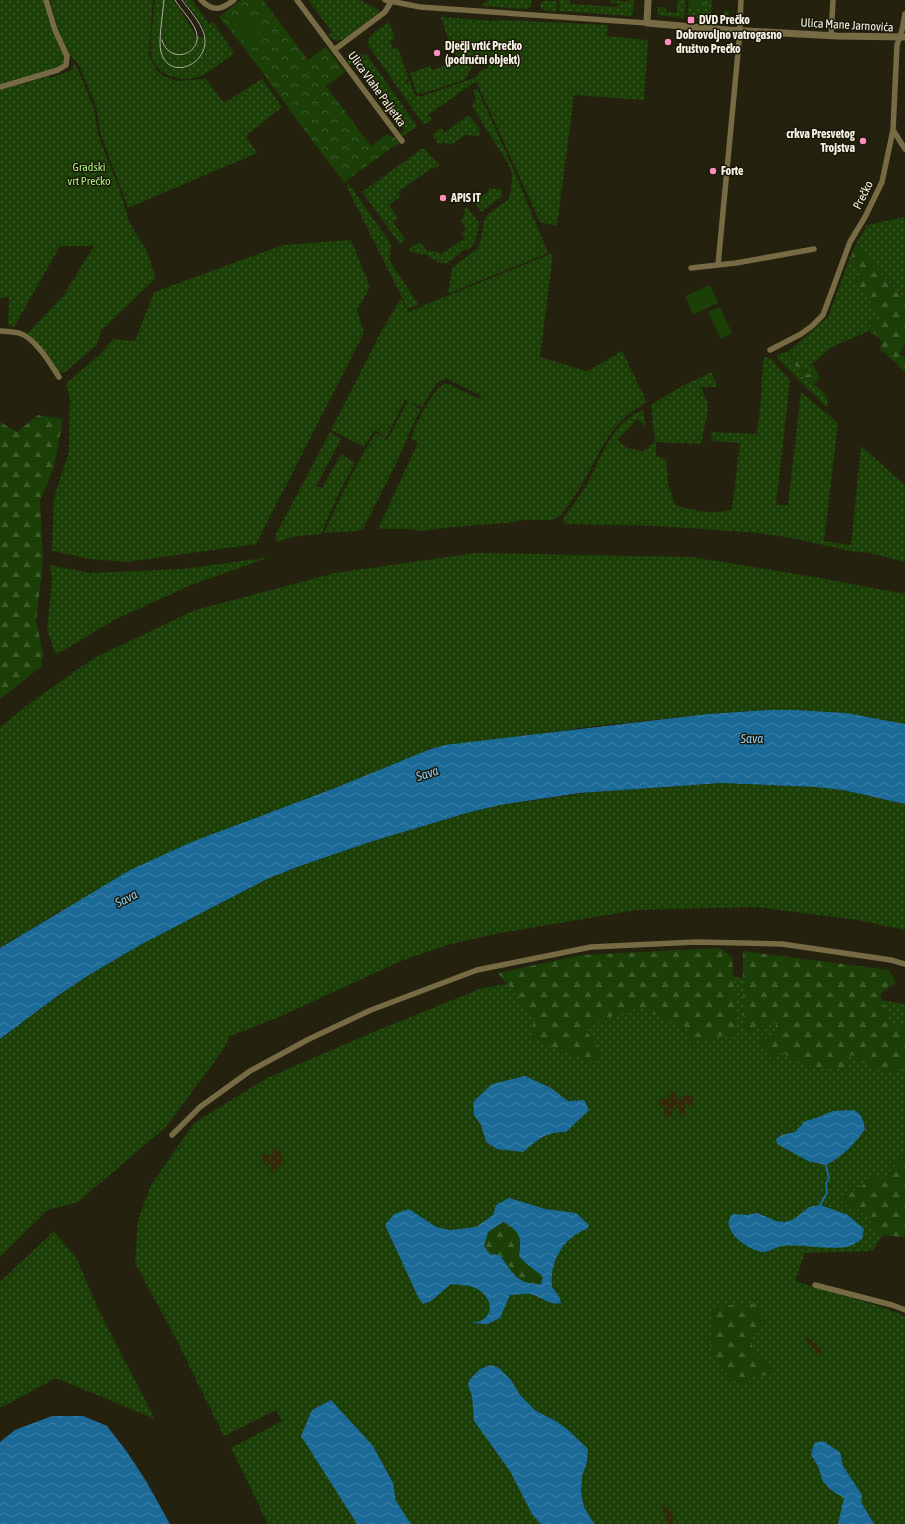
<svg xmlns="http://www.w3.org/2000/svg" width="905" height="1524" font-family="'Asap Condensed',sans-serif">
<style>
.grass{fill:url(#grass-dots)}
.forest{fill:url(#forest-firs)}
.sand{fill:url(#sand-dots)}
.park{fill:url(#park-crowns)}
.pitch{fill:#1b3f07}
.water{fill:url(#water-waves);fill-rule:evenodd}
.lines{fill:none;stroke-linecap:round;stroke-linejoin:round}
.stream{stroke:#1b6a97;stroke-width:2}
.minor{stroke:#766b44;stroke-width:5.5}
.tertiary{stroke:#766b44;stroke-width:7}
.tram{stroke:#adab9d;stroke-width:1}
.poi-dot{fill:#fd8ebf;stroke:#1b1806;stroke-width:1.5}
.labels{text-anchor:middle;stroke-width:3;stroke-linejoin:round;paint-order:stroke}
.poi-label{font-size:12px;font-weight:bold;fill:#f4f2e7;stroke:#1b1806;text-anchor:start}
.street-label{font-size:12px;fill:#f4f2e7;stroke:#1b1806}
.park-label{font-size:12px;fill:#a3ee84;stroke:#1b1806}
.water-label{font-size:13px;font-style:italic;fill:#89cdfb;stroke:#1b1806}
</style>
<defs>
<pattern id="grass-dots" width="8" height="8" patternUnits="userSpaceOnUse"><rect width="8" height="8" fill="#1b3f07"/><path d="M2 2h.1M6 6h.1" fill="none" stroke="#3d5b2b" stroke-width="1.8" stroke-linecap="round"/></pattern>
<pattern id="forest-firs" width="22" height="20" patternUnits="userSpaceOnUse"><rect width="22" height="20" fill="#1b3f07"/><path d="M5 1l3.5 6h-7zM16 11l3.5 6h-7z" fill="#3d5b2b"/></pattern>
<pattern id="sand-dots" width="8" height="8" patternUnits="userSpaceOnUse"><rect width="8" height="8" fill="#302806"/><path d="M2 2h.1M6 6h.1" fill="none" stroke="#4f482a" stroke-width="1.8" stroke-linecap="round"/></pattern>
<pattern id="park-crowns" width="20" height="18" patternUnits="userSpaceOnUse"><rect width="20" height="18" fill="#1b3f07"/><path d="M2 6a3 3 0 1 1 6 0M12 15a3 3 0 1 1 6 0" fill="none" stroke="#3d5b2b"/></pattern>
<pattern id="water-waves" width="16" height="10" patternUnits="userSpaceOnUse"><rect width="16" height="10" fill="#1b6a97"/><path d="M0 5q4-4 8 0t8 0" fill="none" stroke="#3d80a6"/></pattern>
</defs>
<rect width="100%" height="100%" fill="#24210f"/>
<path class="grass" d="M0,0H45L65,58L64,64L60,67L0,85Z
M50,0H153L149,55L152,62L158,72L165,77L176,81L203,79L205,78L224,103L262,79L282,107L246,136L257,153L128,208L100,132L97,110L95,103L78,63C63,54 55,17 50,0Z
M155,0H173L193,30L195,36L206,38L202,25L184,0H192L209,24L213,22L234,53C224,60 210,73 198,77C180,83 152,74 151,52C150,35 154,17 155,0Z
M308,0H360L380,11L344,39L336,41L328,36L332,32Z
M490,0H532L531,6L528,9L482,6L483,3Z
M559,0H570V4L617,7L618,4H625L611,3L610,0L629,2V0H634L633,14L630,16L560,11Z
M678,0H686L685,16L683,18L658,15V7H666V12L677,13Z
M706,0H712L711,15L723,16L724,11H729L728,21L687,17L688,8L705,9Z
M543,1H557V9L556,11L543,10L540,5Z
M441,17L495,21V22L500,20L608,25L606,36L648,40L644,100L574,95L557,226L540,222L476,81L428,115L432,120L424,125L368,45C366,35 381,28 389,22L395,39L390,41L393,49L398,48L409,79L405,81L406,83L410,81L414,94L417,96H423L476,77L480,71L488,68V60L485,56H480L475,59L472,67L464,80L424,93L418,94L416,92L410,73L430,66L432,70L452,63L453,66L459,64L452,44L450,45Z
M351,52L367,55L417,126L402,137L400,134L404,130L353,62L349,65L347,62L350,59L347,54Z
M74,64L76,65L94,109L99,138L119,188L130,224L146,250L154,272L155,279L102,330L96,346L64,373H60L40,347L27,334L63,296L94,246H60L14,327L8,325L9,297L0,298V90L50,76V78L72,70Z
M477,88L513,168L548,253L448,294L452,268L478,248L481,239L484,220L487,215L509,199L511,189L512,175L510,167L472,106L476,99L473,92Z
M468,115L479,128L480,136L465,135L451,145L444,142L440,146L432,135L441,128L445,133Z
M423,148L440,165L433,169L432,168L398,192L401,196L389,205L398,218L393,222L405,239L400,244L362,192Z
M348,183L391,244L389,260L419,305L408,309L347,187Z
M489,188L502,190V196L481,212L474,201L488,192Z
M467,207L479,223C477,234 477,243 468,250L466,249L447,263H440L427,255L411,252L409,249L420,242L427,251L438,252L440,255L465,238L461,233L466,229L461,221L465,212L464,209Z
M904,217L905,220V299L855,246L867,225Z
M351,240L370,287L357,310L364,333L256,544L127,562L90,559L52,551L54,498L69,452L70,399L66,384L101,353L113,339L135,341L154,292L283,245Z
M852,252V259L861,274L855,280L883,318L869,328L877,338L869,331L832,347L812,364L816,370L807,375L789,351L828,317Z
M550,254H553L540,357L586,371L590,370L622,351L647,402C612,421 603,446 585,479C578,492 569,504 561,515L553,520H524L506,523L454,527L421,531L410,529H378L418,442L411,439C415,425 432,388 446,383L480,399L481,396L446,378L437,383L422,407L405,400L386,438L375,430L364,447L331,430L382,330L401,298L408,312Z
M786,352L807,380L827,400L828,406H825L778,359L777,355Z
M765,357L770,358L790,380L776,505H788L801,392L838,423L824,541L851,545L861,446L905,485V562L870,553L850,551L796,539L759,533L659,526L565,524L562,520C571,508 580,495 588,482C602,456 613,421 643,410L646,427L637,419L618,440L627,448L643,451L655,441L651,405L680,387L712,372L714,380H716L717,387H701L708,404L707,416L701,444L656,442V456L666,459L668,484L675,505C694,510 712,516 732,509L740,443L712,441L711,432L757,434L761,399L763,360Z
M408,401L421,410L415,420L397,462L363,529L359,531L324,533C340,499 355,464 376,433L387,440Z
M330,432L341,439L316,486L322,488L341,454L355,463L341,489L321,534L292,537L278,542L275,538L276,534Z
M476,553L692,557L815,577L905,594V724L846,713L796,710H769L708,714L587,727L428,750L335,788L218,832L57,913L0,948V727L33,701L94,658L195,610L335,573Z
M270,557L191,585L114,620L56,655L47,630L52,581L50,565L90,573L183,569Z
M722,783L815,787L843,790L905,804V930L857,920L756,907L637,910L495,934L447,945L401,961L279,1017L230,1036L223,1050L166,1127L78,1202L48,1210L0,1257V1039L56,997L89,975L140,945L267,879L297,867L370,842L470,812L500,805L593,792Z
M609,968L717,974L905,1004V1199L873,1251L805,1253L795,1281L882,1307L905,1316V1524H268L231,1448L282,1421L276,1410L224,1436L174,1335L135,1263L138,1220L151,1185L194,1123L267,1078L378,1030L482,988Z
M54,1231L77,1259L99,1311L155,1419L56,1378L0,1408V1282Z"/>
<path class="forest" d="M855,246L905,299V344L900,354L905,357V372L880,349L882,342L869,328L872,322L883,317L849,275L855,280L861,274C855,264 848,259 855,246Z
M789,351L807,375L816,370L820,378L814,384L826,395L827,400L806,380L786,352Z
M38,415L63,419L54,467L40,501L43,561L36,621L43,653L41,667L0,699V422L17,432Z
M719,948L732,957L737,1037L719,1036L690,1043L689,1030L640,1008L607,1018L585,1030L602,1052L596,1064L531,1038L534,1017L498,973L582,955Z
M743,951L889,970L896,982L880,994L890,1022L905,1030V1066L891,1073L869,1067L853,1055L845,1058L848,1070L807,1066L781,1052L770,1058L758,1042L775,1034L776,1021L743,1034Z
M905,1156V1237L879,1235C868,1214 860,1209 838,1201L873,1178H885L900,1159Z
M503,1222C520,1231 522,1236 519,1256C527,1266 535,1269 543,1277L541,1284H532L520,1281L500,1255L490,1254L484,1246L488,1232Z
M756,1302L760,1306L763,1326L759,1331L752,1337V1344L755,1357L762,1359L771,1368L770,1375C757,1376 751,1374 743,1385L731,1380L714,1358L710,1342L713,1329L712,1309C718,1307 725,1305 731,1305C741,1306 747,1307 756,1302Z"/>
<path class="sand" d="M674,1091L678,1099C686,1095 692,1092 694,1103L691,1107L685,1103L684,1104L686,1112L685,1115H680L677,1106L675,1105C671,1109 674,1114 670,1117L665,1115L664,1112L666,1106H663L661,1107L658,1104C661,1095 665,1099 670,1099L669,1093Z
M277,1148L281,1151V1158L285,1163L277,1167L276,1170L272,1172L269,1168L272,1163L265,1164L263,1162L261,1156L265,1153L272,1156L273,1150Z
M808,1337L822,1349L821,1353L819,1354L816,1353L812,1347L805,1341L806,1338Z
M665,1505C670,1507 673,1516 674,1521L672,1524H668L665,1521V1514L661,1509Z"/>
<path class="park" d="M241,0H263L308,60L326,47L345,72L326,86L371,146L387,134L393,138L395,137L399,143L347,180L345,183C301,129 264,70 219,17Z
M689,0H706V9L688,8Z"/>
<path class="pitch" d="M246,16L263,39L250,49L232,26Z
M710,285L718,303L693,315L685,296Z
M720,307L732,333L721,339L708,312Z"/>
<path class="water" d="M769,710H796L846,713L905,724V804L843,790L815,787L721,783L580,793L500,805L470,812L370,842L297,867L267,879L140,945L89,975L56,997L0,1039V948L130,870L194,841L335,788L428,750L445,745L708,714Z
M525,1076L551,1088L568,1101L584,1100L589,1110L566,1132C547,1131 537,1140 523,1152L497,1149L486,1142L481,1125L474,1115L473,1102L492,1084Z
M854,1110C862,1115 863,1119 865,1129C855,1144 842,1157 826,1165L808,1161L777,1144L776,1139L782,1135L795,1132L805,1121L816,1118L833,1111Z
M509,1198L545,1209L576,1213L589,1225L587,1229C563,1237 549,1263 552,1287L560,1298L561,1303C549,1306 541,1296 530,1294C524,1293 516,1295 510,1295L500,1318L488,1324L472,1323C475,1322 479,1322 482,1320C498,1310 487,1292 473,1287C466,1285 457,1285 451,1284L431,1301L423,1304L418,1297L385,1225L394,1214L409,1209L436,1227L451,1230L476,1227L493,1215L496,1205ZM503,1222C520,1231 522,1237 519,1256C527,1266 535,1269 543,1277L541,1284C518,1285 512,1273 500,1255L490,1254L484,1246L488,1232Z
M820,1205L848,1215L864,1229L862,1239C857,1242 851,1247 846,1247C825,1250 804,1244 783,1246C776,1246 771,1252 763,1252C748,1251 717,1228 733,1214L747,1215L757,1213L776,1221L785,1222L794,1219L809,1207Z
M491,1365L499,1368L511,1380L520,1395L536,1411L554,1420L567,1429L588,1449L587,1462L582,1476L581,1492L584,1507L594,1524H541L532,1514L510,1471L474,1421L472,1396L468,1385L469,1380L480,1369Z
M331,1400L373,1446L393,1483L396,1501L411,1524H357L301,1436L312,1410Z
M52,1416H83L107,1426L127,1452L146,1481L170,1524H0V1442L15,1430Z
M823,1441L840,1452L843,1466L862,1495L861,1502L874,1524H838L844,1498L831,1490L823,1482L818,1466L811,1455L814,1443Z"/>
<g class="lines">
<path class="stream" d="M820,1205L827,1193L826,1183L829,1179L826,1165"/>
<path class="minor" d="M201,0C213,12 221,10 234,0
M297,0L402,141
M385,0L420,7L647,23
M831,36L833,0
M334,50L385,12L391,2
M0,87L58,70L66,65L67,56L55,30L46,0
M893,130L905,149
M718,265L739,42L741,0
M691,268L736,263L814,249
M0,331C6,331 13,332 19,333C35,338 50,363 59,377
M770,350L801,334L812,326L823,315L850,242L865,217L882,182L893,130L897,45L902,30L905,14
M172,1135L200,1107L250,1071L309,1039L371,1010L477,970L591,947L696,942L782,944L891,960L905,964
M815,1285L892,1305L905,1310"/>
<path class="tertiary" d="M648,0L647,23L728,30L837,36L905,37"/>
<path class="tram" d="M164,0C163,13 158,41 161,52C170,83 212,63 204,34C200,21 189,10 182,0
M162,40C169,66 204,54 196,31C192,20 181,10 175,0"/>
</g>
<g class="poi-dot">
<rect x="687" y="16" width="8" height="8" rx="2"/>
<circle cx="668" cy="42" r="4"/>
<circle cx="437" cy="53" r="4"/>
<circle cx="863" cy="141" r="4"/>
<circle cx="713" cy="171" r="4"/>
<circle cx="443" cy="198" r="4"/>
</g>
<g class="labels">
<g class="poi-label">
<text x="699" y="24">DVD Prečko</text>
<text x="676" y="39">Dobrovoljno vatrogasno<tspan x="676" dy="14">društvo Prečko</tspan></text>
<text x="445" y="50">Dječji vrtić Prečko<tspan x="445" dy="14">(područni objekt)</tspan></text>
<text x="855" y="138" text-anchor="end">crkva Presvetog<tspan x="855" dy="14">Trojstva</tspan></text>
<text x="721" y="175">Forte</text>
<text x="451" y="202">APIS IT</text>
</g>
<g class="street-label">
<text transform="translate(847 25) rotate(3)" y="4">Ulica Mane Jarnovića</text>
<text transform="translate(377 89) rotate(54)" y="4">Ulica Vlahe Paljetka</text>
<text transform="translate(863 195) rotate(-64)" y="4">Prečko</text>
</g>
<g class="park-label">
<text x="89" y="171">Gradski<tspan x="89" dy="14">vrt Prečko</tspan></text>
</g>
<g class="water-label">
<text x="752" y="743">Sava</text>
<text transform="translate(427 773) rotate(-18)" y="5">Sava</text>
<text transform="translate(126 898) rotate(-27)" y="5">Sava</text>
</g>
</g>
</svg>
